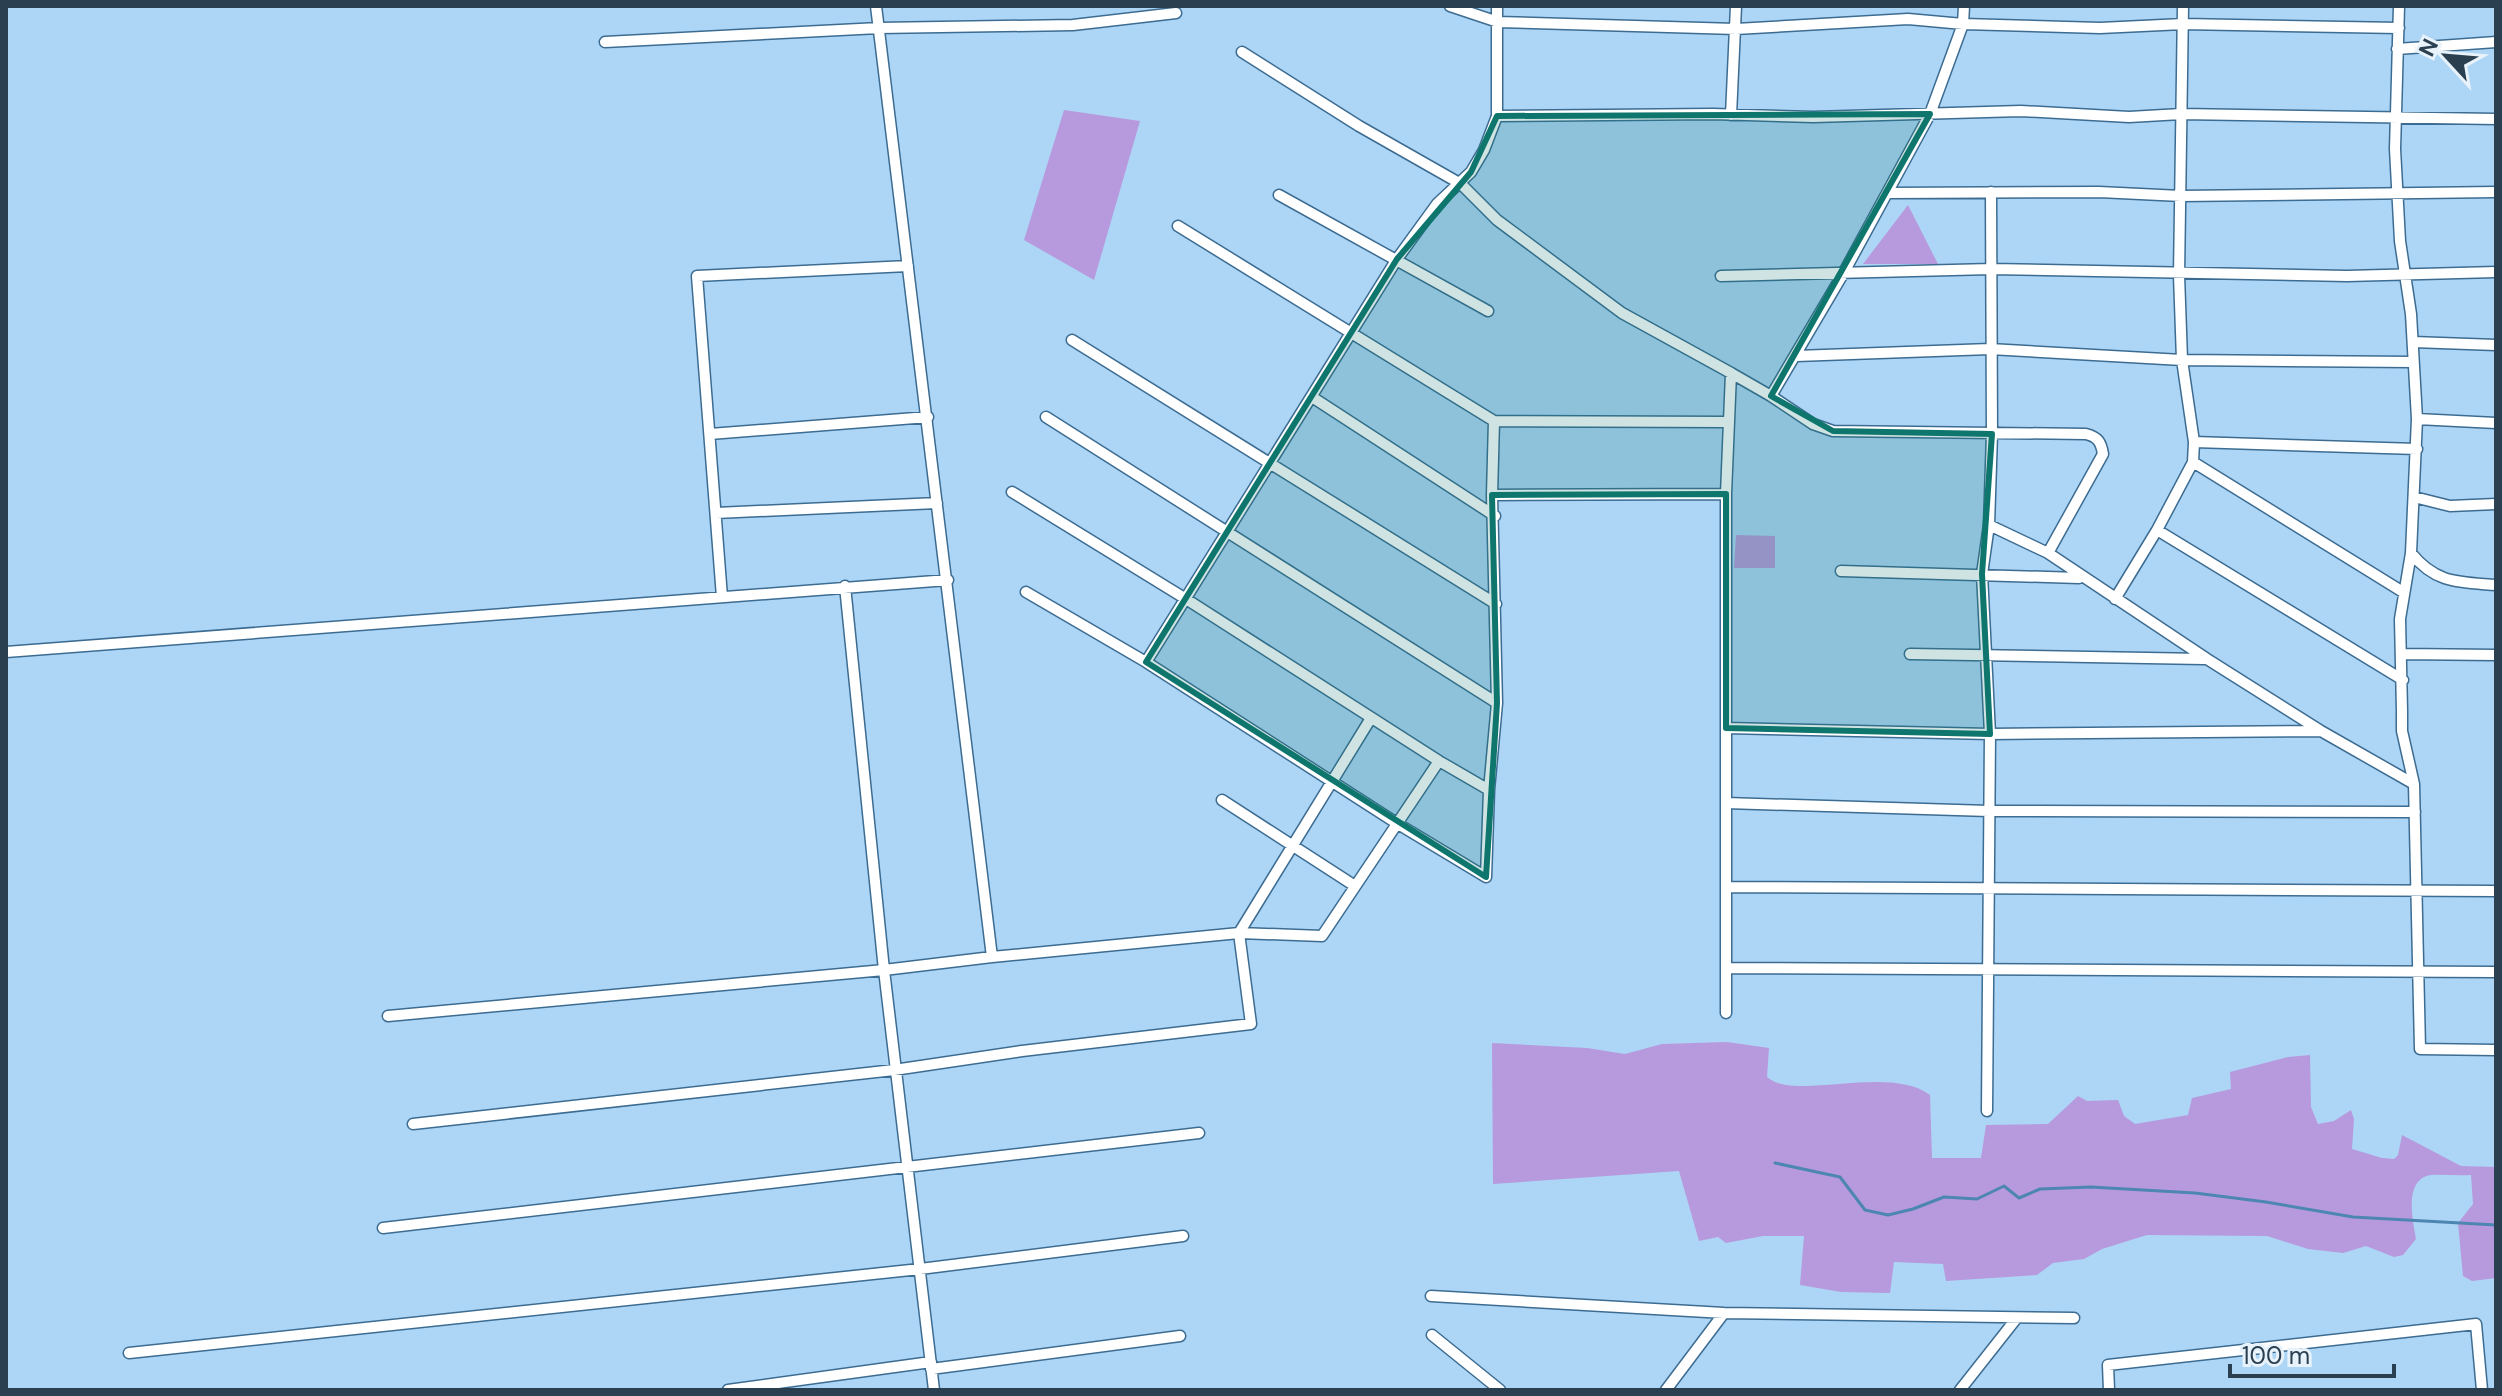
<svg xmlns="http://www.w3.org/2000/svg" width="2502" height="1396" font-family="'DM Sans',sans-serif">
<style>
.green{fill:#b79add}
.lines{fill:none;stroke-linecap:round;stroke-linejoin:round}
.stream{stroke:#4d86b1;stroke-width:3}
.street-casing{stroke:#3c6c91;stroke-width:13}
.street{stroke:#fff;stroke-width:10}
.marked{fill:#0f766e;fill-opacity:0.2;stroke:#0f766e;stroke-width:6;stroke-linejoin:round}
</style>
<rect width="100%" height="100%" fill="#add5f6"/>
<path class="green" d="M1064,110L1140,121L1094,280L1024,240Z
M1908,205L1938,264H1863Z
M1736,535L1775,536V568H1734Z
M1727,1042L1769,1048L1767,1077C1795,1102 1888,1064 1930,1095L1932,1158H1981L1986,1125L2048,1124L2078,1096L2087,1101L2118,1100L2124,1116L2135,1124L2188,1115L2192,1098L2231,1089L2230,1072L2288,1057L2310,1055L2311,1107L2318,1124L2334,1121L2351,1110L2354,1119L2352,1149L2382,1158L2394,1159L2398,1155L2402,1135L2461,1166L2496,1167V1278L2472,1281L2463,1276L2458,1223L2473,1204L2471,1175C2458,1176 2444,1174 2431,1175C2403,1179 2413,1221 2416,1239L2403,1255L2394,1257L2366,1246L2343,1253L2308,1249L2267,1236L2147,1235L2102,1249L2084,1259L2053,1263L2037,1275L1946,1281L1943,1264L1894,1262L1890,1293L1841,1292L1800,1285L1804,1236H1763L1726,1243L1718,1237L1699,1241L1679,1171L1493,1184L1492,1043L1587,1048L1625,1054L1662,1044Z"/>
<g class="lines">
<path class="stream" d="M1775,1163L1840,1177L1865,1210L1888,1215L1913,1209L1944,1197L1977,1199L2004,1186L2019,1198L2040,1189L2091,1187L2195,1193L2266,1202L2353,1217L2496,1225"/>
<defs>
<path id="street" d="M876,6L992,957L884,970L934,1390
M1450,6L1498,22L1736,29L1908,19L1963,24L2100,28L2183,24L2399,28
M2183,6L2179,275L2182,360L2194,442L2193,462
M2399,6L2395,149L2400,241L2411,314L2417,419L2411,553L2400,619L2402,711V731L2414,784L2420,1049L2496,1050
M605,42L879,28L1073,25L1176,13
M2397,49L2496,42
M1242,52L1359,126L1461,184L1497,220L1622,313L1731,373
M1731,115L1736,6
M1497,116L1713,114L1813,117L2021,111L2129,117L2181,114L2496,119
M1887,193L2099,192L2181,196L2496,192
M1279,195L1488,311
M1178,226L1494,421L1727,422
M1721,276L1991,269L2347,276L2496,272
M1072,340L1496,604
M2413,342L2496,345
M1796,356L1990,349L2182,360L2413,362
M1771,396L1813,424L1833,431L2086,434C2098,437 2101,442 2103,454L2048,553
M1312,397L1495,516
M1046,417L1497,703
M2417,419L2496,423
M710,434L928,417
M2194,442L2417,449
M1012,492L1186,599L1439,761
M1726,494V1013
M1492,495L1494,421
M2414,497L2450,506L2496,504
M716,513L937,503
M1989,525L2048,553L2207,659L2321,731L2414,784
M2157,530L2193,462L2403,592
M2411,553C2436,584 2459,582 2496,585
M1841,571L2079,578
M1026,592L1146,662
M722,597L697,276L908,266
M2115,599L2157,530L2403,680
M6,652L948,580
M1910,654L2204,659
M2402,654L2496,655
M1726,728L1990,734L2321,731
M1489,790L1486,877L1398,824L1146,662L1397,259L1437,204L1471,172L1484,150L1497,116V6
M1222,800L1355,886
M1726,803L1989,811L2415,812
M1726,887L2496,891
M992,957L1239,933L1371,718
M1726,968L2496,972
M388,1016L884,970L845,586
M1987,1111L1990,734L1982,574L1989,525L1992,434L1991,192
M413,1124L894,1070L1022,1051L1251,1024L1239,933L1322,936L1439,761L1489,790L1497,703L1492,495L1726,494L1731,373L1771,396L1843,274L1930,114L1963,24L1964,6
M383,1228L1199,1133
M1431,1296L1724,1313L2074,1318
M1432,1335L1500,1390
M129,1353L920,1269L1183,1236
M931,1369L1180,1336
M728,1390L931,1362
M1666,1390L1724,1313
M1960,1390L2016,1319
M2109,1390L2108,1365L2476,1324L2482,1390"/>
</defs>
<use href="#street" class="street-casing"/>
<use href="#street" class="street"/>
</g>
<path class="marked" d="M1930,114L1771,396L1833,431L1992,434L1982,574L1990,734L1726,728V494L1492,495L1497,703L1486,877L1146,662L1397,259L1471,172L1497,116Z"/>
<rect width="2502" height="1396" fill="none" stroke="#2a3f50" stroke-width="16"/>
<g transform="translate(2446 56) rotate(296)" stroke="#e8f2fa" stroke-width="6" paint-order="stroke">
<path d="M0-6L14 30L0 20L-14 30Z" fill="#2a3f50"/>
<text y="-12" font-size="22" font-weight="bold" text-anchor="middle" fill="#2a3f50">N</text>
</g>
<path d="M2230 1364v12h164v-12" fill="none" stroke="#2a3f50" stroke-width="4"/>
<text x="2242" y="1364" font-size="24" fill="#2a3f50" stroke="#e8f2fa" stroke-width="6" paint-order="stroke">100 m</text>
</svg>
